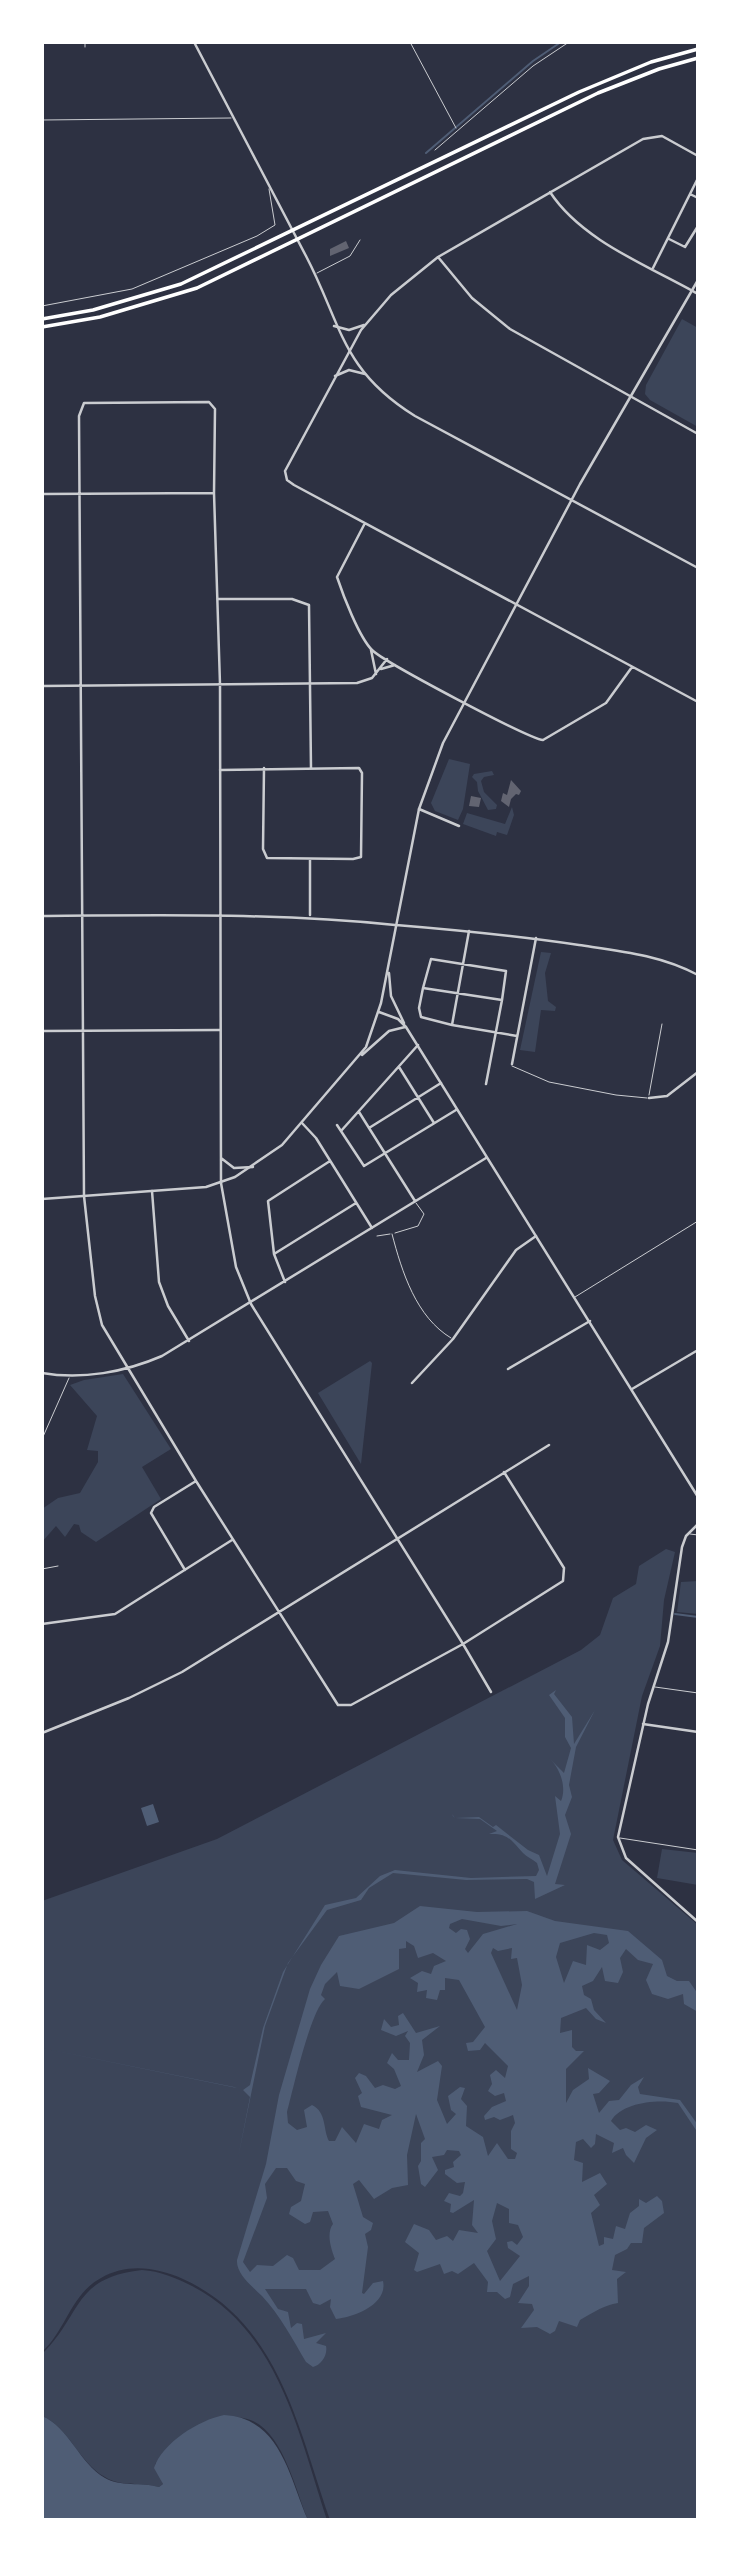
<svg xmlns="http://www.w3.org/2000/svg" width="740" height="2562" font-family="'Work Sans',sans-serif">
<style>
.green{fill:#3c4559}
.water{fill:#4f5d75;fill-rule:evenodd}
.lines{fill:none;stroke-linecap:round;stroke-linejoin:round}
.stream{stroke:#4f5d75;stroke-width:2}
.building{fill:#626471}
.service{stroke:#caccd0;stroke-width:1}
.minor{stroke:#caccd0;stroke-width:2.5}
.tertiary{stroke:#caccd0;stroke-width:2.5}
.secondary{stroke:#fff;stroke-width:3.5}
</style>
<rect width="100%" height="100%" fill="#2d3142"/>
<path class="green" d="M682,319L698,328V427L650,400L645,394L646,385Z
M449,759L470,764L463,809L458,820L435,811L431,803Z
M492,771L494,775L484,777L481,781L484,792L497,805L496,809L488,810L478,791L477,782L472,777L474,774Z
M512,807L514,815L507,835L497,832L496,836L463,824L467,813L505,824Z
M541,952L551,953L545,973L548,1001L556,1007L555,1011L541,1010L535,1052L520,1050Z
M370,1361L372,1363L361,1464L318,1393Z
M123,1374L171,1449L142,1467L161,1499L96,1542L81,1532L79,1525L74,1524L65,1537L56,1526L42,1542V1509L58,1498L80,1493L98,1462V1451L87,1450L97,1416L70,1385L84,1380Z
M666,1549L675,1552L664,1600L660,1646L642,1696L613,1840L622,1860L698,1925V2520H330C298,2429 280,2323 183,2279C156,2267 127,2263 101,2278C71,2294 66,2330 42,2352V1901L217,1839L581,1650L600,1635L613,1598L636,1584L639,1566Z
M698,1581V1614L677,1612L681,1582Z
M662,1849L698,1853V1885L657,1878Z
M142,2270C160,2271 176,2278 192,2286C279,2331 299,2435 327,2520H308C295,2490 282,2424 243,2418C235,2417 224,2421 216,2423C189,2429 173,2441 155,2464L163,2484L159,2487C141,2482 120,2487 105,2477C79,2463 69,2427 42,2416V2354C83,2314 72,2278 142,2270Z"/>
<path class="water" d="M556,1690L554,1694L572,1717L574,1744L595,1710L576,1747L569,1785L572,1797L565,1815L571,1834L555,1884L565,1885L535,1899L534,1882L527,1879L466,1880L393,1873L369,1888L361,1900L327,1910L288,1963L265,2026L238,2158L250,2097L243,2090L250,2085L263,2028L283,1972L325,1905L356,1898L380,1876L395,1870L471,1878L536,1876L539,1870L537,1863C532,1859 527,1857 523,1853C511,1840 508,1833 489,1834L497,1831L480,1819L455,1818L453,1816L452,1814L455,1818L479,1817L493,1827L496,1825L528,1850L539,1855L547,1876L560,1834L555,1796L561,1801C567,1787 560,1768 549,1758L564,1773L571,1748L565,1737V1718L549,1695Z
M153,1804L159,1822L147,1826L141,1808Z
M420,1906L477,1912L527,1911L555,1921L628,1931L662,1960L667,1976L677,1981H689L698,1994V2012L684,2004L683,1994L668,1999L652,1994L646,1980L653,1964L638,1960L626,1949L620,1958L623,1972L618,1983L605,1981L602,1967L593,1981L582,1986L584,1995L591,1999L594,2010L606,2023L596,2019L586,2008L561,2018L560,2033L572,2030V2047L576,2051H584L566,2069V2103L573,2090L589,2079L588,2068L610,2081L599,2093L593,2094L599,2113L609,2101L619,2100L631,2085L644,2077L638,2087L640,2094L680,2100L698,2125V2133L678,2103C658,2099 622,2102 611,2121L620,2130L626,2128L635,2132L646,2125L657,2130L646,2138L634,2163L626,2155L623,2148L612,2153L614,2143L596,2134L595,2144L591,2148L583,2139L576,2142L574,2160L583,2163L582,2182L600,2173L607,2184L594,2195L600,2205L591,2213L599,2246L604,2244V2237L613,2239L616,2226L625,2229L630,2213L639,2206V2199L646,2203L657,2196L662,2201L664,2213L644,2228L642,2243H631L627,2249L615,2255L612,2270L626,2272L617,2279L618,2303C604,2305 594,2312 580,2320L577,2327L559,2321L555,2331L550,2334L537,2327L521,2328L534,2310L532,2304L518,2303L529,2286V2276L513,2284L510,2297L505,2299L497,2292H487L488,2282L474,2263L458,2274L452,2271L444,2274L440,2264L417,2272L414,2270L419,2253L405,2242L414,2224L429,2230L436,2240L447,2236L453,2241L459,2230L478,2233L472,2225L474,2200L453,2213L450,2212L451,2204L444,2201L449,2193L460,2196L463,2193L465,2182L457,2183L445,2174V2170L454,2167L453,2162L461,2155L459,2151L447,2150L444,2155L432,2157L438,2170L425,2187L421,2184L418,2166L421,2161V2143L425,2139L416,2114L407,2155L408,2185L392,2188L374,2199L359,2180L353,2184L363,2217L373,2223L371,2230L365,2234L368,2247L362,2293L364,2294L373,2283L383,2281C388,2304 355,2317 336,2319L330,2307L331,2299L320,2305L313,2303L306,2289H265L278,2309L288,2312L291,2328L297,2323L302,2324L304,2339L326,2333L316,2343L326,2346C328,2355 321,2365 313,2367L306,2362C293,2340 280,2315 262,2296C252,2286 236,2274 237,2260L266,2164L279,2095L310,1989L321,1965L339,1936L394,1923ZM462,1919L501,1926L517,1924L483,1934L468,1953L465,1949L470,1939L467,1930L461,1929L456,1933L449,1928L450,1924ZM594,1933L607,1935L609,1943L600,1950L587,1945L586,1965L573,1961L564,1983L556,1957L560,1943ZM406,1941L414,1946L418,1958L433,1953L446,1961L434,1966L431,1974L422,1971L410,1978L418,1983L417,1992L427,1990L426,1998L437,2000L440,1990H445V1978L459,1980L485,2027L473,2042L466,2043L468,2051L480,2050L485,2043L508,2066L505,2078L496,2070L490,2075L492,2084L488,2091L495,2096L504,2093L506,2101L492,2107L484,2116L485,2120L494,2117L500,2120L513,2115L515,2123L511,2131V2149L517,2153L515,2159H508L497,2143L488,2156L483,2137L466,2126L467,2106L461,2099L465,2088L460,2087L448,2096L451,2110L456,2114L447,2124L437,2100L442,2066L438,2061L417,2072L424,2055L422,2040L440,2026L416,2033L403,2013L398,2016L399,2025L391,2027L384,2019L381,2030L396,2036L408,2031L405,2036L410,2043L409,2060H398L392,2053L387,2063L394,2069L401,2086L395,2089L383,2085L375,2088L366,2076L359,2073L355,2078L362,2093L358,2096L361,2107L392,2115L382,2120L379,2129L364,2124L356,2143L342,2127L335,2141H329C323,2131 327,2112 312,2105L304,2110L307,2127L297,2130L288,2123L287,2112C293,2090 310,2012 325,1999L321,1995L325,1984L337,1972L340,1986L359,1989L399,1969V1949L406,1948ZM493,1948L498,1951L512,1948L511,1959L517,1958L522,1985L517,2010L491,1953ZM276,2168H287L296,2181L305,2184L301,2201L291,2207L289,2214L305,2224L310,2222L313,2212L328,2211L333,2224C326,2233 331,2249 335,2259L320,2270H299L293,2258L287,2255L273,2266L257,2265L250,2272L243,2262L267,2198L265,2184ZM497,2203L509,2209V2223L518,2225L523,2237L517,2245L512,2241L507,2242L508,2248L520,2256L500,2281L487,2251L496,2239L492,2221Z
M42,2048L234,2087L237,2088Z
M224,2415C281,2418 289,2477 308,2520H42V2416C69,2427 79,2463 105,2478C120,2487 141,2482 159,2487L163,2484L154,2468C162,2443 199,2420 224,2415Z"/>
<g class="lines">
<path class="stream" d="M426,153L533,61L561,42
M675,1614L698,1617"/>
</g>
<path class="building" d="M346,241L349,248L330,256V249Z
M511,780L521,791L519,795L516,794L511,799L509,807L501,801L503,793L507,795Z
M471,796L481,798L479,807L469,806Z"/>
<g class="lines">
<path class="service" d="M410,42L456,128
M85,47V42
M42,120L231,118
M435,150L533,66L569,42
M317,273L350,256L360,240
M42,306L132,289L257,236L275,225L269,189
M512,1066L549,1082L616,1095L647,1098
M649,1095L662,1024
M395,1233L418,1226L424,1214L416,1203
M392,1234C402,1272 416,1317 451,1338
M377,1236L390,1234
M575,1297L698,1221
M42,1439L69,1378
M690,1534L698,1535
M42,1569L58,1566
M655,1687L698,1693
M620,1838L698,1850"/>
<path class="minor" d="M698,156L662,136L643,139L438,257L391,295L361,330L285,471L287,480L294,485L698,702
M550,192C582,241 649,266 698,294
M690,194L698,198
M669,239L685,247L698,226
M438,257L472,298L510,329L698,434
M653,268L698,178
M334,326L349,330L364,325
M335,376L349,370L365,374
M42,494L214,493
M365,523L337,577C343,595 359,637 372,650C384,662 529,739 543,740L606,703L632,667
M218,599H292L309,605L311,768
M371,650L376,674
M381,669L395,665
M42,686L357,683L372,678L387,659
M220,770L359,768L362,773L361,857L353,859L267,858L263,849L264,768
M419,809L459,826
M310,915V859
M42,916C160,915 277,913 395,925
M469,931L452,1025L517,1036
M431,959L506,971L502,1000L423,988Z
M423,988L419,1008L421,1017L452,1025
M42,1031L219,1030
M512,1064L536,938
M399,1067L434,1123
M486,1084L502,1000
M649,1098L667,1096L698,1072
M359,1112L369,1128
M302,1123L316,1138L372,1228
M337,1125L364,1166L456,1110
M341,1131L418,1045
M221,1158L234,1168L253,1167
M221,1183L220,684L214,493L215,409L209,402L84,403L79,416L84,1196L95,1296L102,1325L196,1481L338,1705H351L463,1644L563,1581L564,1568L504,1472
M152,1191L159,1282L168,1306L189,1341
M415,1201L369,1128L441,1083
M274,1254L356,1203
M285,1282L274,1254L268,1201L330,1161
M508,1369L590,1321
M42,1373C82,1380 125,1372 162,1356L486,1158
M412,1383L453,1339L516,1250L536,1236
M632,1389L698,1350
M185,1570L151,1513L154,1507L196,1481
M42,1624L115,1614L232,1540
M463,1644L491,1692
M643,1724L698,1732
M42,1733L129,1698L182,1672L549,1445"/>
<path class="tertiary" d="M194,42C231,114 269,184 306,256C342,325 341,370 415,416L698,568
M396,925C457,930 518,936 579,945C620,951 661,955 698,975
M389,973L391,996L404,1023
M379,1012L398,1019L406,1027L698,1497
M362,1055L389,1031L405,1027
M221,1183L236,1267L251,1304L463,1644
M42,1199L206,1187L235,1177L282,1145L366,1047L381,1003L419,809L443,743L580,484L698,280
M698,1524L686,1536L682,1547L668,1642L648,1704L618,1837L626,1858L698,1922"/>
<path class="secondary" d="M42,319L93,310L181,284L579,92L651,62L698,49
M42,327L100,317L197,288L598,93L659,69L698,58"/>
</g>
<rect width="740" height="2562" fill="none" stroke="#ffffff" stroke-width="88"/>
</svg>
